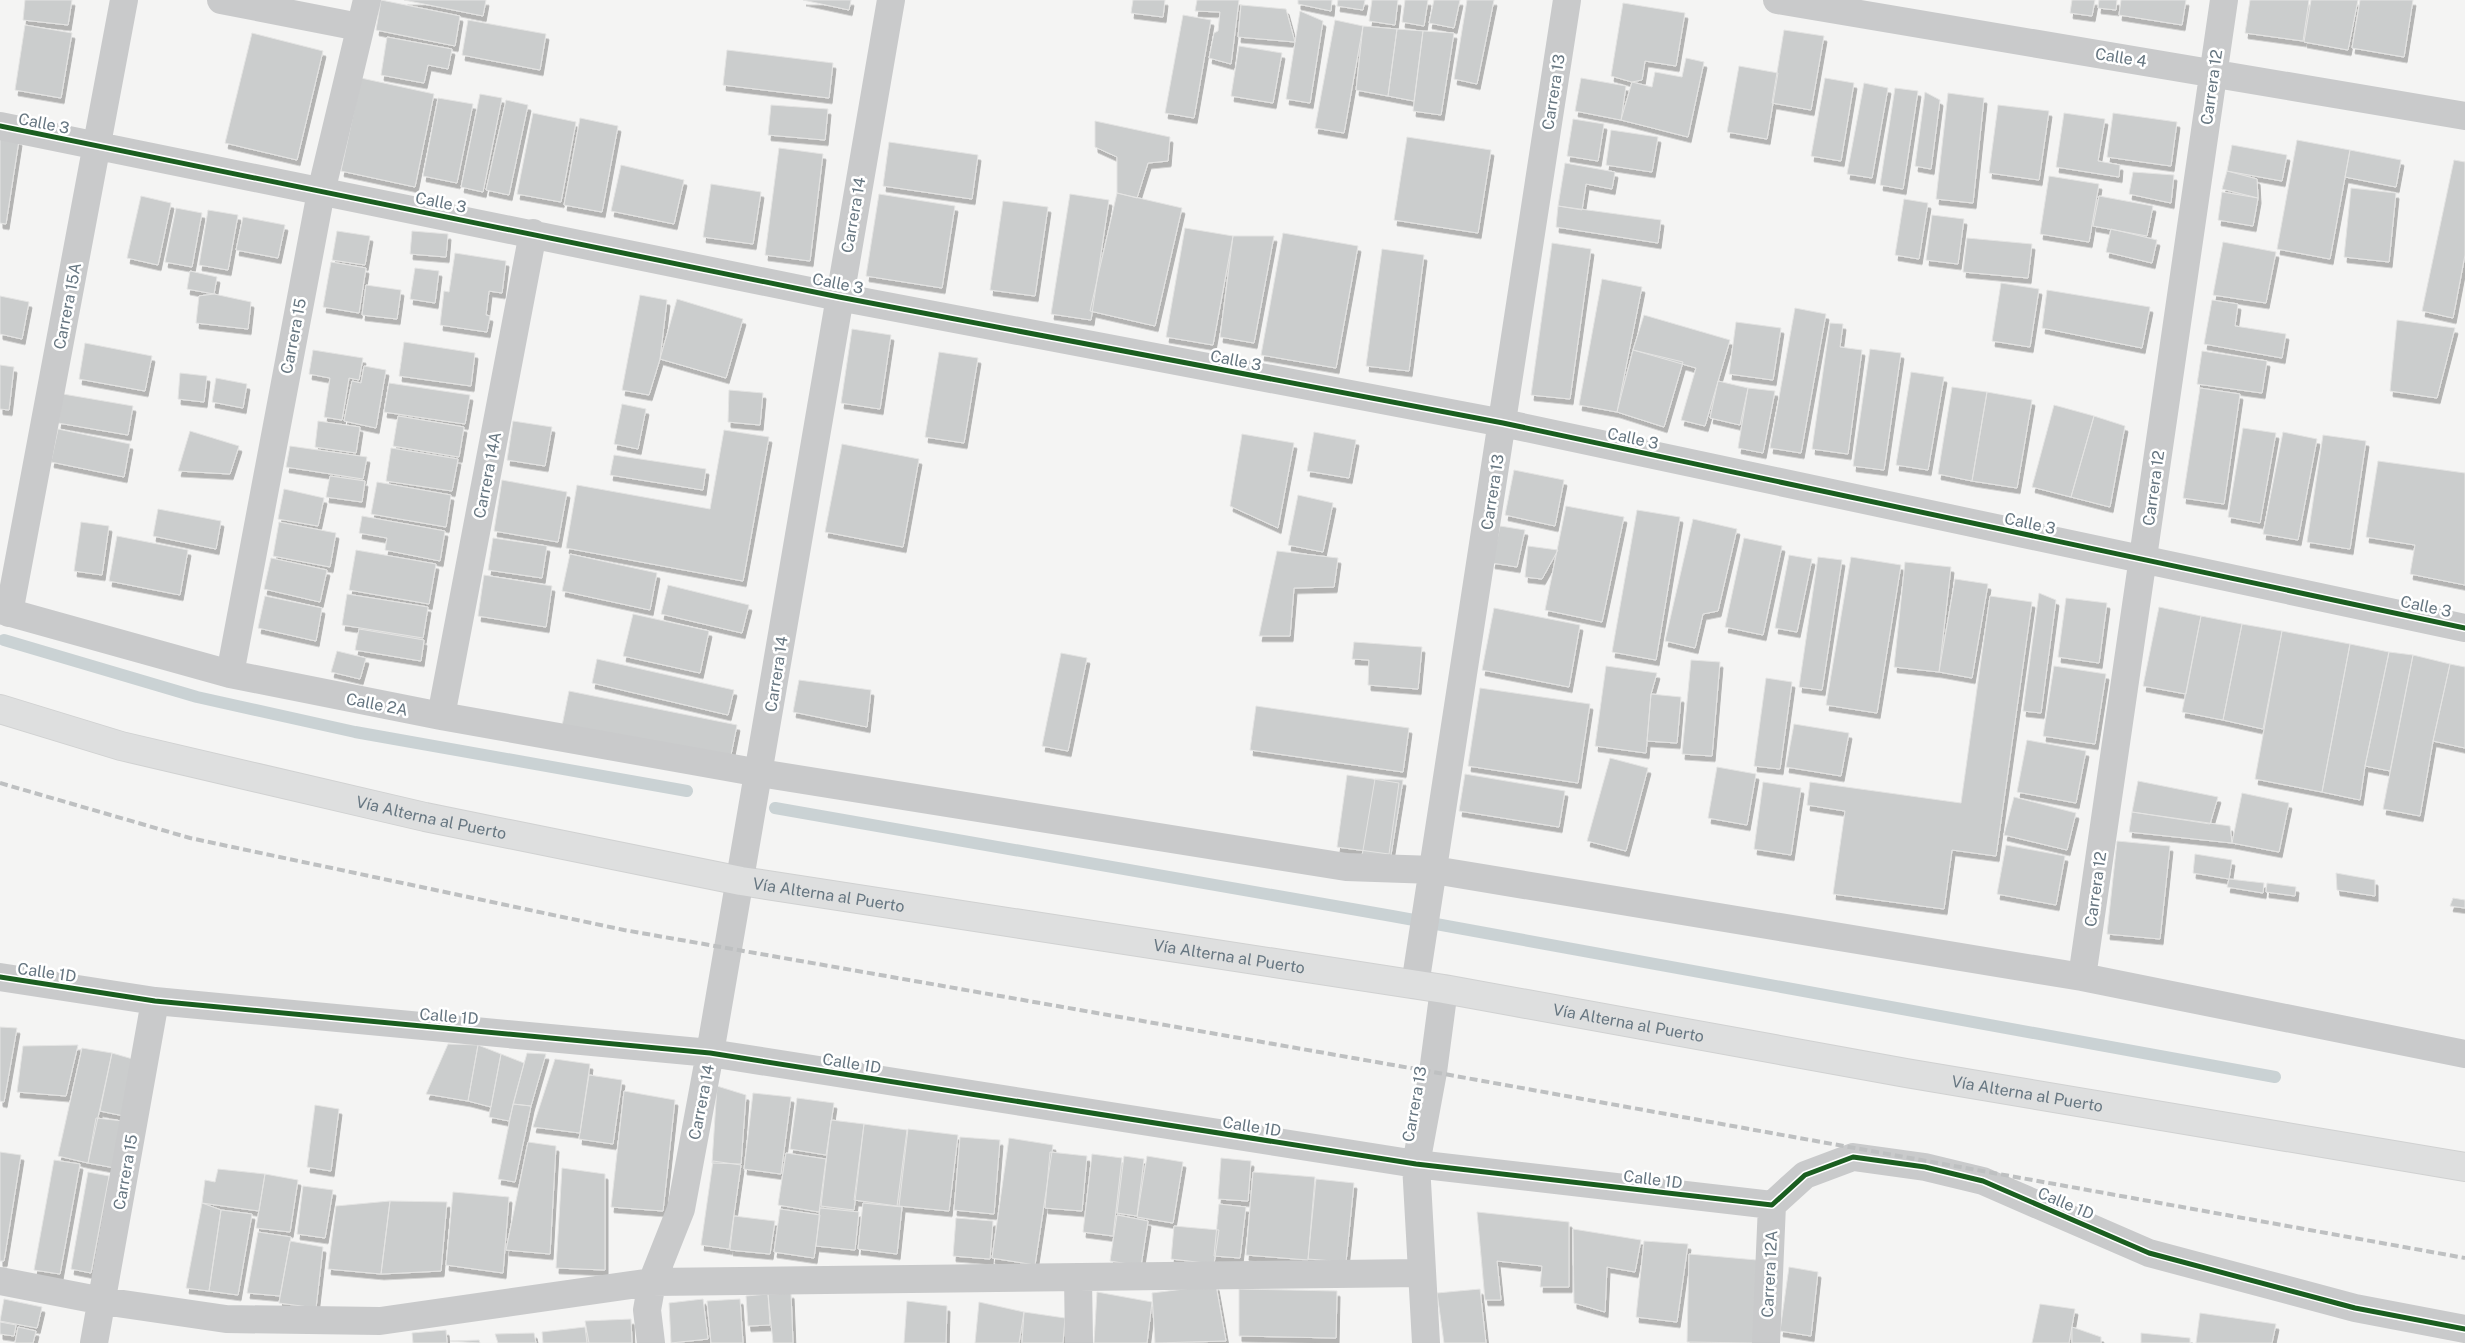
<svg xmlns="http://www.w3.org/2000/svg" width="2465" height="1343" font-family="'Public Sans',sans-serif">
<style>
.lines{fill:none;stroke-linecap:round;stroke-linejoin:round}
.stream{stroke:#cad2d4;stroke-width:12}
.building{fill:#cbcdcd;stroke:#e4e4e3;filter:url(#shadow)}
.primary-casing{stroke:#d0d1d1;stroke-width:30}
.street{stroke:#c9cacb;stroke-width:28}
.primary{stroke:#dedfdf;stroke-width:28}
.rail{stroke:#bec0c1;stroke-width:4;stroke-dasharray:8 4;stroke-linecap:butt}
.cycleway-casing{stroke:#fff;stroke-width:8}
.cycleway{stroke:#1b5e20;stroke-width:5}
.labels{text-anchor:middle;stroke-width:5;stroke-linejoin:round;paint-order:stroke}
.street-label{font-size:16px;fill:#667681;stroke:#fff}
</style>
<defs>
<filter id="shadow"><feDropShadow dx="3" dy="5.5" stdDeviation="0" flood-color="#0004"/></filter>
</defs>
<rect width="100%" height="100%" fill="#f4f4f3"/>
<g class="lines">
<path class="stream" d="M4,640L197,697L355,732L687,791
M775,808L1392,916L2275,1077"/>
</g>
<path class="building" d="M25,0H72L68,25L23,20Z
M381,0L460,16L455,46L376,30Z
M404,0H486L483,16Z
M803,0H851L849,10Z
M1133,0H1165L1163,17L1131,13Z
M1197,0H1239L1231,64L1209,58L1214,33L1218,31L1220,12L1195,11Z
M1298,0H1332L1331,11L1298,4Z
M1338,0H1365L1363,10L1337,6Z
M1372,0H1398L1395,25L1369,21Z
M1405,0H1428L1424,26L1402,22Z
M1434,0H1460L1454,28L1429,23Z
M1467,0H1494L1477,84L1454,79Z
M2072,0H2095L2092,16L2070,13Z
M2099,0H2117L2116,10L2098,8Z
M2121,0H2186L2182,25L2119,15Z
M2250,0H2309L2303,41L2245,33Z
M2311,0H2358L2348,50L2304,42Z
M2360,0H2413L2404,57L2352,48Z
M1623,3L1685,13L1676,66L1645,61L1642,80L1632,82L1611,76Z
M1241,5L1286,9L1295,42L1238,37Z
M1300,11L1323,21L1310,103L1286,99Z
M1183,15L1211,20L1194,118L1165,113Z
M468,20L546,34L540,70L462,55Z
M1335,20L1363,26L1344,133L1315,128Z
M25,25L72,33L61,98L15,90Z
M1363,26L1397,29L1388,96L1356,90Z
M1397,29L1423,31L1414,101L1388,96Z
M1784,30L1824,36L1811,110L1772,103Z
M1423,31L1454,33L1441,115L1413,111Z
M252,33L323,51L297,160L225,143Z
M387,37L452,49L448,69L428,65L424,83L381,75Z
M1239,46L1282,53L1273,103L1231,96Z
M727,50L833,63L829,98L723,85Z
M1686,58L1704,62L1688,137L1621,120L1632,82L1652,87L1655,72L1682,77Z
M1739,66L1778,73L1767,139L1727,132Z
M361,78L434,94L415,187L341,171Z
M1581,78L1626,86L1621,120L1575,111Z
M1825,78L1854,83L1841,161L1811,156Z
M1864,83L1888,88L1872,178L1847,174Z
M1895,88L1918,91L1903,189L1880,185Z
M1925,92L1940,100L1931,169L1915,166Z
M1948,93L1984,98L1973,203L1936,199Z
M480,94L502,98L483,192L461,187Z
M438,98L473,104L457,183L423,176Z
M506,100L528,105L509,195L486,190Z
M771,105L828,109L825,140L768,135Z
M1998,105L2049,111L2039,180L1989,173Z
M533,113L576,122L561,202L517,194Z
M2064,113L2105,119L2098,161L2120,165L2119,177L2056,167Z
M2113,113L2177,122L2171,166L2107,157Z
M580,118L618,126L602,212L564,205Z
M1573,119L1604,124L1598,161L1567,156Z
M1095,121L1170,137L1168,161L1148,163L1137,198L1117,193V157L1095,147Z
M1611,130L1658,137L1652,172L1606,165Z
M0,137L19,140L6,224L0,223Z
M1407,137L1491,150L1478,233L1394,220Z
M2297,140L2350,150L2330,259L2277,249Z
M889,142L978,155L972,199L883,186Z
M2232,145L2287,155L2282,181L2227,171Z
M779,148L823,154L810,261L765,255Z
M2350,150L2401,160L2396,187L2345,177Z
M2454,160L2465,162V255L2453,318L2422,311Z
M1565,163L1615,172L1612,189L1586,184L1582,210L1558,206Z
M621,165L684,180L674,224L611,211Z
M2227,171L2257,179L2258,198L2222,189Z
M2133,172L2174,175L2171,203L2129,194Z
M2049,176L2099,184L2089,242L2040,234Z
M711,184L761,192L753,244L703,237Z
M2351,188L2396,193L2389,262L2344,257Z
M2222,192L2258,198L2253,226L2218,220Z
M1117,193L1182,208L1155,326L1090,311Z
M879,194L955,206L942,288L866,276Z
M1070,194L1109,200L1091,320L1051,314Z
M141,196L171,203L158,265L127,258Z
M2099,196L2153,206L2147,236L2093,226Z
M1904,199L1928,203L1919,259L1895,255Z
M1003,201L1048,207L1035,296L990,290Z
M1558,206L1661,220L1658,243L1556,227Z
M176,208L202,213L192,267L165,262Z
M208,210L238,215L228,270L199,265Z
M1932,215L1964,219L1958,264L1926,260Z
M243,217L285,225L278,258L236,250Z
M1185,228L1233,236L1213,345L1166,337Z
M2111,229L2157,240L2152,263L2106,252Z
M337,231L370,236L365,265L332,260Z
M412,231L448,234L446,257L410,254Z
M1283,233L1358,246L1336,368L1261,355Z
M1233,236H1274L1254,343L1220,337Z
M1967,238L2032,244L2028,278L1963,272Z
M2223,242L2276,252L2266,303L2213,295Z
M1552,243L1591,249L1570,399L1531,395Z
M1382,249L1424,255L1409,371L1366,366Z
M455,253L506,261L502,293L489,291L486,315L490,316L487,332L440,325L444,291L449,292Z
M331,262L366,268L359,313L323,307Z
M415,268L439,271L435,303L410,299Z
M190,271L217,277L214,294L187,289Z
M1602,279L1642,287L1617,412L1579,405Z
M2001,283L2039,289L2030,347L1992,341Z
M366,285L401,290L397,319L362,315Z
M2047,290L2150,307L2142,348L2042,328Z
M214,294L251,302L248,329L196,323L199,296Z
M640,295L667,300L660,359L649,395L622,390Z
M0,296L29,302L22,339L0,334Z
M677,299L743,319L726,378L660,359Z
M2212,300L2238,304L2235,326L2286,334L2282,358L2204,344Z
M1795,308L1826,314L1801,453L1770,448Z
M1644,315L1730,340L1705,426L1681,420L1696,368L1633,350Z
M2397,320L2455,328L2437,398L2390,391Z
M1736,322L1781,328L1773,380L1729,374Z
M1830,323L1843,324L1840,347L1862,350L1848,454L1812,449Z
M852,329L891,335L880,409L841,403Z
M404,342L475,353L471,386L399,376Z
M85,343L152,356L145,391L79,379Z
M1870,349L1901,353L1884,470L1853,466Z
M313,350L363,358L359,380L349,378L342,420L324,417L330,378L309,374Z
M1633,350L1683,362L1664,427L1617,412Z
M2202,351L2267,361L2262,393L2197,384Z
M939,352L978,358L964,443L925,437Z
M0,365L14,367L9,410L0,409Z
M364,366L386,370L376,428L344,421L352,381L361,383Z
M1911,372L1944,377L1928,470L1896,465Z
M180,373L207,376L204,402L178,399Z
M216,378L247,384L243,408L212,402Z
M1718,381L1748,388L1740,425L1710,418Z
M389,383L470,395L465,424L384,412Z
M1952,387L1987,392L1972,481L1938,474Z
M1748,388L1775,391L1763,453L1738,448Z
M2200,388L2240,394L2224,504L2183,498Z
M729,390L763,393L760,425L728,422Z
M1987,392L2032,400L2017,488L1972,481Z
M63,394L133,406L128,435L58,423Z
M622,404L646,409L638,449L614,444Z
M2054,405L2094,416L2071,497L2032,487Z
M398,416L464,427L459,457L393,446Z
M2094,416L2125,426L2110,507L2071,497Z
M318,421L360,427L356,453L315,447Z
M513,421L552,427L545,466L507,460Z
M2243,428L2276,433L2260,523L2228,517Z
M58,429L130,444L124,477L51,462Z
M724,430L769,437L743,581L566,548L577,485L710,509Z
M190,431L239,446L230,474L178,471Z
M1314,432L1356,440L1349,478L1307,471Z
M2283,432L2317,439L2298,540L2263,534Z
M1242,434L1294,443L1278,528L1230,506Z
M2323,435L2366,441L2350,549L2307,542Z
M842,444L919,459L903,547L825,532Z
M290,446L367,457L363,479L286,467Z
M391,448L458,459L452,491L386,481Z
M614,455L706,469L703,490L610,475Z
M2378,461L2465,473V585L2410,574L2415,545L2366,537Z
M1514,470L1564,480L1555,526L1505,515Z
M330,476L365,481L362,502L326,497Z
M502,480L567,492L558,542L494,531Z
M377,482L451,495L446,527L371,514Z
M284,489L324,498L318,526L278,519Z
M1298,495L1333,503L1323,552L1288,545Z
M1566,506L1624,517L1602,622L1545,610Z
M158,509L221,521L216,549L153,536Z
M1637,510L1680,517L1656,660L1612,652Z
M362,516L445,531L440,561L385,550L387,538L359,533Z
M1693,519L1737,529L1718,611L1703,614L1695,648L1665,641Z
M81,522L109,526L102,575L74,571Z
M279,522L336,533L330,567L273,556Z
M1500,526L1525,530L1517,567L1492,563Z
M117,536L188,550L180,595L109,581Z
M493,538L547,546L542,578L488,570Z
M1744,538L1782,546L1763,635L1725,627Z
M1528,546L1558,550L1542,579L1525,577Z
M356,550L436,564L429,604L349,590Z
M1277,551L1338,558L1334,587L1294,588L1290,636H1259Z
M570,554L657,573L650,610L562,591Z
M1789,555L1812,559L1797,632L1775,628Z
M1818,557L1842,560L1822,690L1799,687Z
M1851,557L1901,565L1877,713L1826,705Z
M271,558L327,570L320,602L264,589Z
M1905,562L1951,567L1939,672L1894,667Z
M484,575L552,586L546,627L478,616Z
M1955,579L1988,584L1972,678L1939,672Z
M668,585L749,605L742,633L661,614Z
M2039,593L2056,600L2041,713L2023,711Z
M347,594L428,607L423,638L342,625Z
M265,596L322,608L316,641L258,628Z
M1990,596L2032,602L1996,856L1952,850L1944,909L1833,894L1845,811L1807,805L1810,782L1961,803Z
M2066,598L2107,603L2099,663L2058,657Z
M2159,607L2201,616L2186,694L2143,686Z
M1494,608L1580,625L1569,687L1482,670Z
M633,614L709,631L700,673L623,656Z
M2201,616L2242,624L2223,720L2182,712Z
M2242,624L2282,631L2263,729L2223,720Z
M359,629L424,640L421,661L355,650Z
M2282,631L2350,644L2322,792L2255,779Z
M1354,642L1422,647L1418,689L1368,685L1369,660L1352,659Z
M2350,644L2389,652L2365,766L2360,800L2322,792Z
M337,651L366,658L360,679L331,672Z
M2389,652L2413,655L2390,771L2365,766Z
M1061,653L1087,658L1068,751L1042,746Z
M2413,655L2450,664L2433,741L2420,816L2383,809Z
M597,659L734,690L728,715L592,683Z
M1691,660L1720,662L1712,756L1682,754Z
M2450,664L2465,667V748L2433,741Z
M1606,666L1657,673L1651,694L1646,753L1595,746Z
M2054,666L2106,674L2095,744L2043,736Z
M1766,678L1792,682L1780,769L1754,766Z
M799,680L871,690L867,727L793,712Z
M1480,688L1590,704L1578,783L1468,766Z
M569,691L737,725L730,760L562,726Z
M1651,694L1681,697L1677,743L1647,741Z
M1256,706L1409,728L1403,772L1250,750Z
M1794,724L1849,733L1841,776L1786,767Z
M2027,740L2086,751L2076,803L2017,792Z
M1610,758L1648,768L1626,851L1587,841Z
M1717,767L1756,774L1747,825L1708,818Z
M1465,774L1565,791L1559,827L1459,811Z
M1347,775L1399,783L1389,854L1337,847Z
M1375,779L1403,780L1390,861L1362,856Z
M2138,781L2218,797L2210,824L2132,812Z
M1763,782L1801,788L1791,855L1754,849Z
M2242,793L2289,803L2279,852L2232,843Z
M2014,797L2076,813L2067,850L2004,835Z
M2132,812L2230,826L2232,843L2129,832Z
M2117,841L2170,846L2160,939L2107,934Z
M2006,845L2065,856L2056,905L1997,894Z
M2195,854L2232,860L2229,879L2193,873Z
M2336,873L2375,880V896L2337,890Z
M2229,879L2264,883L2263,893L2227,887Z
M2267,883L2296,887L2295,896L2266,892Z
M2453,898L2465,900V908L2450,906Z
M0,1027L17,1028L4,1102L0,1101Z
M448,1044L478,1045L468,1101L426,1094Z
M78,1045L66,1096L17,1092L23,1046Z
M478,1045L501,1054L491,1107L468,1101Z
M82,1048L112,1053L88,1163L58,1156Z
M112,1053L136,1060L124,1116L100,1111Z
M527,1053L546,1054L531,1106L513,1104Z
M501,1054L524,1063L509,1121L489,1117Z
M555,1059L590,1064L580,1133L533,1127Z
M589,1075L622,1080L613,1144L579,1139Z
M717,1086L746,1095L741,1164L712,1163Z
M624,1091L675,1100L663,1211L611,1207Z
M753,1093L791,1097L781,1174L744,1169Z
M797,1098L834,1103L826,1155L790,1149Z
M513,1104L531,1106L515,1182L498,1179Z
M315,1105L339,1109L331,1171L307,1167Z
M96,1118L123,1121L115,1168L88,1163Z
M831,1120L864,1124L854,1210L821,1206Z
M864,1124L907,1130L897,1206L854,1200Z
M908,1129L958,1135L949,1211L899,1206Z
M960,1137L1000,1140L994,1214L954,1210Z
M1009,1138L1053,1145L1035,1265L992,1258Z
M528,1142L556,1146L550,1254L506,1250Z
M0,1152L21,1155L4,1261H0Z
M1050,1152L1087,1156L1082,1211L1045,1208Z
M786,1153L826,1159L819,1212L778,1205Z
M1092,1154L1122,1158L1113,1236L1083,1232Z
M1124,1156L1144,1159L1137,1216L1117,1213Z
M1147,1156L1183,1162L1173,1223L1137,1217Z
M1221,1158L1251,1161L1248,1201L1218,1199Z
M54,1160L80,1164L60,1274L34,1270Z
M713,1161L741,1165L729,1249L701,1245Z
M562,1168L605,1174V1270L556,1268Z
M218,1169L265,1174L259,1211L202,1203L205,1180L215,1182Z
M88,1172L109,1176L91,1273L71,1269Z
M1253,1172L1315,1177L1308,1260L1246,1255Z
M265,1174L298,1180L290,1232L256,1228Z
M1316,1179L1354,1183L1346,1262L1308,1259Z
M303,1186L333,1190L325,1238L297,1234Z
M453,1192L509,1197L503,1273L446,1265Z
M390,1201L447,1202L441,1271L381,1274Z
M390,1201L381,1274L328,1269L336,1206Z
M202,1203L221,1210L209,1291L186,1288Z
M863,1203L902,1207L897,1254L858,1249Z
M1219,1204L1246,1207L1240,1258L1214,1256Z
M820,1208L859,1212L855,1250L816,1246Z
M780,1209L820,1215L814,1258L774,1252Z
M221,1210L252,1214L238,1295L209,1291Z
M1477,1212L1569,1222V1287H1540L1542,1266L1497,1261L1501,1300H1485Z
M1117,1215L1148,1221L1141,1266L1110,1261Z
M734,1216L775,1221L770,1254L730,1250Z
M956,1218L993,1221L990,1259L953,1256Z
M1174,1226L1219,1230L1214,1264L1171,1259Z
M1573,1229L1641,1240L1635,1272L1607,1267L1605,1312L1574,1303Z
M258,1232L291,1237L280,1296L247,1293Z
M290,1241L323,1247L316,1308L279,1303Z
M1644,1241L1688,1244L1677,1322L1636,1317Z
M1689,1254L1757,1260L1755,1343L1687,1342Z
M1789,1267L1818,1272L1811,1336L1780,1331Z
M1216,1285L1226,1341L1155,1343L1152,1293Z
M1239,1289L1337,1291L1336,1338L1239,1336Z
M1480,1289L1486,1343H1444L1437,1293Z
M1097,1292L1152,1302L1147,1343H1094Z
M791,1293L793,1343H773L768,1294Z
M768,1294L770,1325L748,1326L746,1296Z
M4,1299L42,1307L37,1328L0,1321Z
M703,1299L708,1339L671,1343L669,1303Z
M740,1299L743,1343H711L707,1301Z
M907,1301L947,1306L946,1343H904Z
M979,1302L1024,1312L1019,1343H975Z
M2040,1304L2075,1309L2069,1343H2032Z
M1024,1312L1065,1318L1063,1343H1022Z
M2200,1313L2276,1324L2272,1343H2196Z
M631,1319L632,1343H589L585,1321Z
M0,1322L16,1325L14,1336L0,1334Z
M18,1327L36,1331L33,1343H15Z
M585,1327L587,1343H543L542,1332Z
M2072,1327L2101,1337V1343H2072Z
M446,1330L447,1343H413L412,1333Z
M534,1333L536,1343H498L495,1334Z
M2141,1333L2190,1338V1343H2141Z
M479,1340L480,1343L450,1341Z"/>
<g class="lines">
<defs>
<g id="primary">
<path id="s1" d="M0,709L121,746L425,817L741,881L1444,989L1906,1073L2465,1167"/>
</g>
</defs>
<use href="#primary" class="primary-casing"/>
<path class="street" d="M221,0L359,27
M1777,0L2465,116
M0,126L839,297L1503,423L2465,628
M0,610L230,674L441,716L760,773L1346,867L1434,870L2082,977L2465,1054
M9,613L124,0
M230,674L321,192L367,0
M441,716L533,233
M0,977L155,1001L710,1053L1416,1164L1772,1205L1805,1175L1853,1157L1925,1167L1983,1181L2149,1253L2355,1308L2465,1329
M2082,977L2224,0
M1415,985L1567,0
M1078,1277L1079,1343
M0,1281L103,1301L226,1319L380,1321L652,1282L1422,1273
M94,1343L155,1001
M651,1343L647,1310L652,1282L681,1209L710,1053L891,0
M1426,1343L1416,1164L1433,1072L1444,989
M1766,1343L1772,1205"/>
<use href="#primary" class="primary"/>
<path class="rail" d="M0,783L190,838L624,930L1433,1072L2465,1258"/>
<defs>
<path id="cycleway" d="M0,126L839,297L1503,423L2465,628
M0,977L155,1001L710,1053L1416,1164L1772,1205L1805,1175L1853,1157L1925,1167L1983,1181L2149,1253L2355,1308L2465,1329"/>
</defs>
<use href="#cycleway" class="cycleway-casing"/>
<use href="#cycleway" class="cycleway"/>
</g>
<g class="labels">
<g class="street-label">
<text transform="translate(2121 57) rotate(9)" y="6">Calle 4</text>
<text transform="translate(2211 87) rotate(-82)" y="6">Carrera 12</text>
<text transform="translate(1553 92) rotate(-81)" y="6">Carrera 13</text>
<text transform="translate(44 123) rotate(11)" y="6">Calle 3</text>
<text transform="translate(441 202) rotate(11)" y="6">Calle 3</text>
<text transform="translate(853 215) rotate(-80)" y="6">Carrera 14</text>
<text transform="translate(838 283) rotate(11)" y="6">Calle 3</text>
<text transform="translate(67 306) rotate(-79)" y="6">Carrera 15A</text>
<text transform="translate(293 336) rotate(-79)" y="6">Carrera 15</text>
<text transform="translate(1236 360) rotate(11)" y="6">Calle 3</text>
<text transform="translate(1633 438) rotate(12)" y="6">Calle 3</text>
<text transform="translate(487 475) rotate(-79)" y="6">Carrera 14A</text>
<text transform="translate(2153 488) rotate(-82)" y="6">Carrera 12</text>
<text transform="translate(1492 492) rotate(-81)" y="6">Carrera 13</text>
<text transform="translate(2030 523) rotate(12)" y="6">Calle 3</text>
<text transform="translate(2426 606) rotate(12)" y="6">Calle 3</text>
<text transform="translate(776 674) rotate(-81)" y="6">Carrera 14</text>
<text transform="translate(377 704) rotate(11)" y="6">Calle 2A</text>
<text dy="6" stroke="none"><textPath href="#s1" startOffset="445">Vía Alterna al Puerto</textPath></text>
<text transform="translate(2095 889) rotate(-82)" y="6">Carrera 12</text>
<text dy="6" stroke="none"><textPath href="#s1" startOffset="850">Vía Alterna al Puerto</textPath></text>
<text dy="6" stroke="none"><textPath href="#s1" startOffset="1255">Vía Alterna al Puerto</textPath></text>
<text transform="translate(47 972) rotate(8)" y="6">Calle 1D</text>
<text transform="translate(449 1016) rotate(5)" y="6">Calle 1D</text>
<text dy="6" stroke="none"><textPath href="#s1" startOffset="1660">Vía Alterna al Puerto</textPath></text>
<text transform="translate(852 1063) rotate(9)" y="6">Calle 1D</text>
<text dy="6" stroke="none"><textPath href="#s1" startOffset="2065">Vía Alterna al Puerto</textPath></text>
<text transform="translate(701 1102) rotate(-79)" y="6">Carrera 14</text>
<text transform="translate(1414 1104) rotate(-80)" y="6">Carrera 13</text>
<text transform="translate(1252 1126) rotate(9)" y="6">Calle 1D</text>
<text transform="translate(125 1172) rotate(-80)" y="6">Carrera 15</text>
<text transform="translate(1653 1179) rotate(7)" y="6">Calle 1D</text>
<text transform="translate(2066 1203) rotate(23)" y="6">Calle 1D</text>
<text transform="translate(1769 1274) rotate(-87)" y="6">Carrera 12A</text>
</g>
</g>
</svg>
